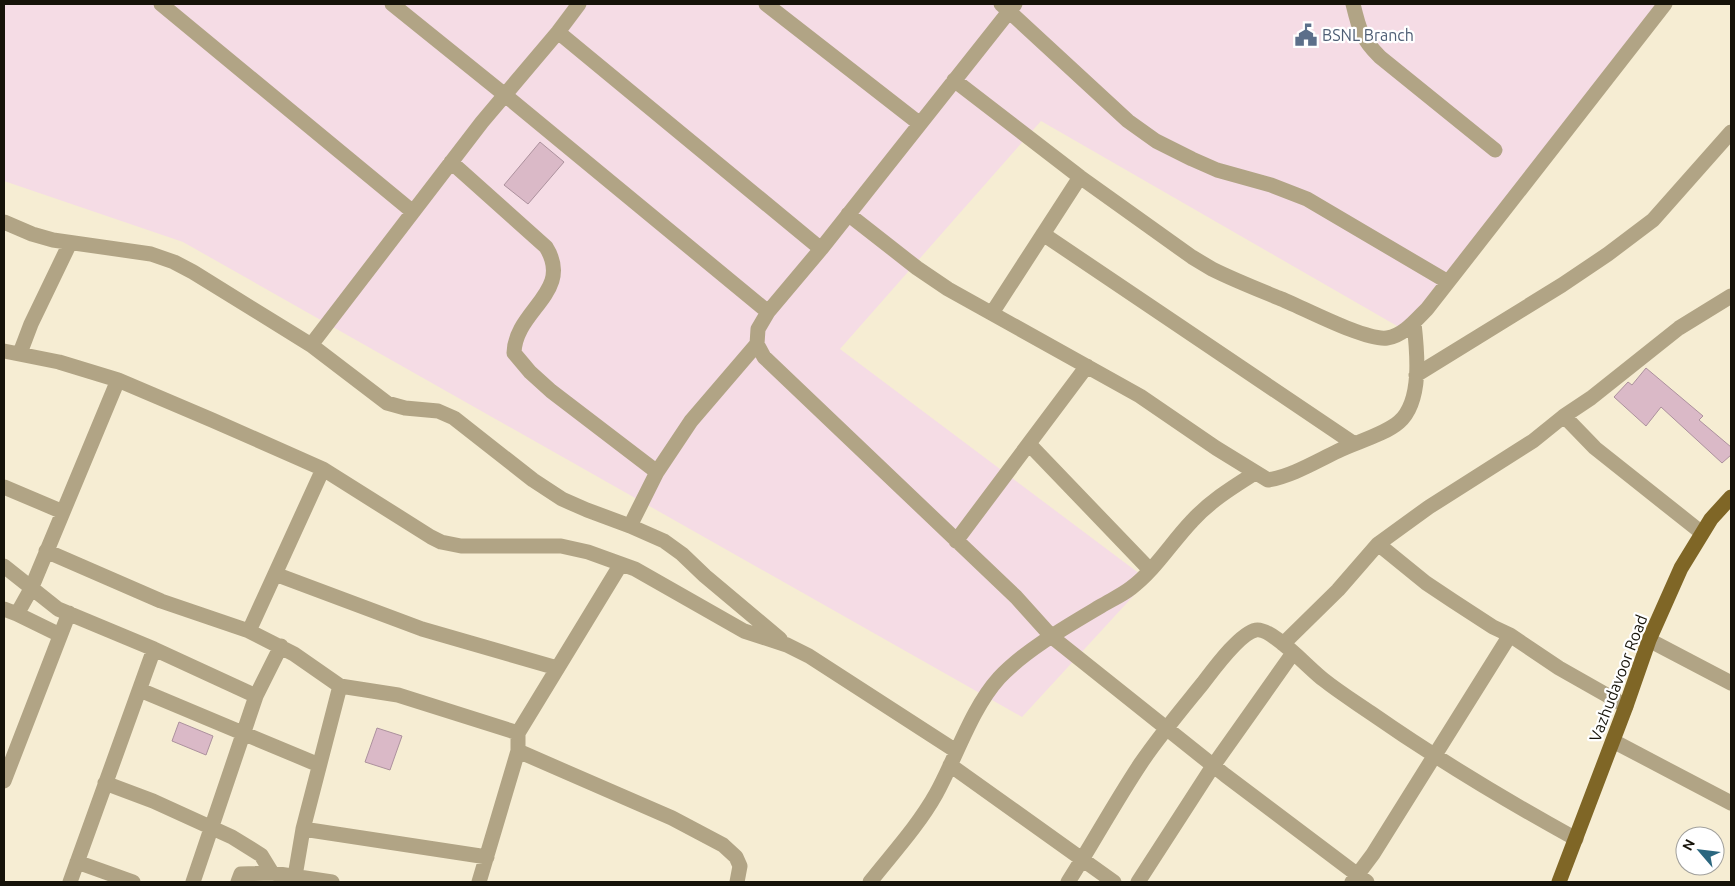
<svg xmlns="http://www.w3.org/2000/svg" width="1735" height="886" font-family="Ubuntu,sans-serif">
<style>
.industrial{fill:#f5dce5}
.building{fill:#dab9c7;stroke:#ac919d}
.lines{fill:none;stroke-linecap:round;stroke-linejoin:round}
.minor{stroke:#b1a485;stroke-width:15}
.major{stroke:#7f6626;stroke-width:15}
.labels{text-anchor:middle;stroke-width:4.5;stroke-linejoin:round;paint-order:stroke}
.service-label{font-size:16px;fill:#4e5e75;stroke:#fff;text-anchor:start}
.street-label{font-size:16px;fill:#161309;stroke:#fff}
</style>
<rect width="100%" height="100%" fill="#f6edd3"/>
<path class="industrial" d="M4,4H1665L1411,334L1041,121L840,349L1148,580L1022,717L183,242L4,181Z"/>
<path class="building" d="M540,142L564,162L528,204L504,185Z
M1646,368L1703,416L1699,420L1731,447V455L1722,463L1661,407L1646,426L1614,397L1628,382L1632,385Z
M179,722L213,736L206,755L172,741Z
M377,728L402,736L390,770L365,762Z"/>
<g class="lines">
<path class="minor" d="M161,4L413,212
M392,4L505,95L768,312
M766,4L920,124
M1001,4L1128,121L1156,141L1192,159L1217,170L1271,185L1307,199L1448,282
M1015,4L821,249L768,312L758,329L757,344L764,357L1016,597L1052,637L1225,775L1367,882
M1353,4C1359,29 1361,38 1380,57L1495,150
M558,32L821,249
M954,80L1080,177L1192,257L1212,269C1234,280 1257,289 1279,298C1302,307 1365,341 1387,338C1403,336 1416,320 1427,309L1665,4
M451,162L546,247C574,292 515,310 514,353L530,372L551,391L657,472
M848,214L917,268L948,289L1140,396L1216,448L1268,480C1292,476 1315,462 1338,451C1356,442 1384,435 1399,422C1423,401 1417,350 1414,323
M4,222L32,234L53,240L151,254L174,262L193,272L311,345L387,403L405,408L438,411L454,418L533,480L562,499L587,510L630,526L664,541L682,554L705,576L780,639
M1043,234L1353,443
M992,313L1080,177
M311,345L482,122L558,32L579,4
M4,351L59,362L118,380L212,420L323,469L431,537L441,542L461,546H561L588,552L635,569L744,631L787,645L809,656L956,751
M20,353L31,324L70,243
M1416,375L1562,285L1608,254L1653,220L1731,132
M1564,416L1595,448L1702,533
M1029,444L1150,570
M4,487L63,512
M630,526L657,472L691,421L757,344
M956,541L1087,366
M1378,544L1426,583L1453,601L1493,627L1510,635L1559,668L1626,706
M46,551L161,601L249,631L294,654L340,686L398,695L518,733
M4,566L58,609L154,649L256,696
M275,574L422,629L557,668
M4,609L17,614L60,635
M17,614L31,589L118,380
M249,631L323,469
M1649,640L1731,683
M1283,644L1338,590L1378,544L1429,507L1533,441L1564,416L1591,398L1679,328L1731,296
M140,690L319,765
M1613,741L1731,803
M518,751L672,818L723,845L736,857L740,866L737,882
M950,765L1114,882
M4,781L69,613
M105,783L153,801L232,837L261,855L272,873
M303,829L487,857
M77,862L133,882
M295,876L303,829L340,686
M70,882L154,649
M193,882L256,696L281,646
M238,882L241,874L272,873L332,882
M479,882L518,751V733L621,564
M870,882C892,854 918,826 936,794C956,758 971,709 999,678C1025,650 1069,625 1101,606C1111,600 1122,595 1131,588C1155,570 1171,543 1192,521C1210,501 1233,487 1255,473
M1068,882C1093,843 1115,802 1141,763C1160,735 1182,709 1203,683C1213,670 1240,633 1256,630C1272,627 1310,670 1324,680C1339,692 1355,702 1371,713C1437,759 1505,800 1576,839
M1138,882L1213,766L1293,653
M1352,882L1373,854L1510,635"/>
<path class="major" d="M1559,882L1626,706L1649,640L1681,568L1711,519L1731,497"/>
</g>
<defs>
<symbol id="civic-bare" viewBox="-9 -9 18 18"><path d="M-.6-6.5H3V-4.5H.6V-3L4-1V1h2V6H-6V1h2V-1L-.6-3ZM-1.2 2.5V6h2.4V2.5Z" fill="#5c6f8a" stroke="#fff" stroke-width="2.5" paint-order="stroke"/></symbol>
</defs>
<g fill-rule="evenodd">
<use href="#civic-bare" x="1290" y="19" width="32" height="32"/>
</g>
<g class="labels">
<g class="service-label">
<text x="1322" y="41">BSNL Branch</text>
</g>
<g class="street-label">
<text transform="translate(1618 678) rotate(-69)" y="6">Vazhudavoor Road</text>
</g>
</g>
<rect width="1735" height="886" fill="none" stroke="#161309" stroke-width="10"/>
<g transform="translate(1700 851) rotate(298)"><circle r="24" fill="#ffffff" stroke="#a2a19d"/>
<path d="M0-4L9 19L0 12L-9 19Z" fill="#2b677f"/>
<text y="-8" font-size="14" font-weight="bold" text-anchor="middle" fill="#161309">N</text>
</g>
</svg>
